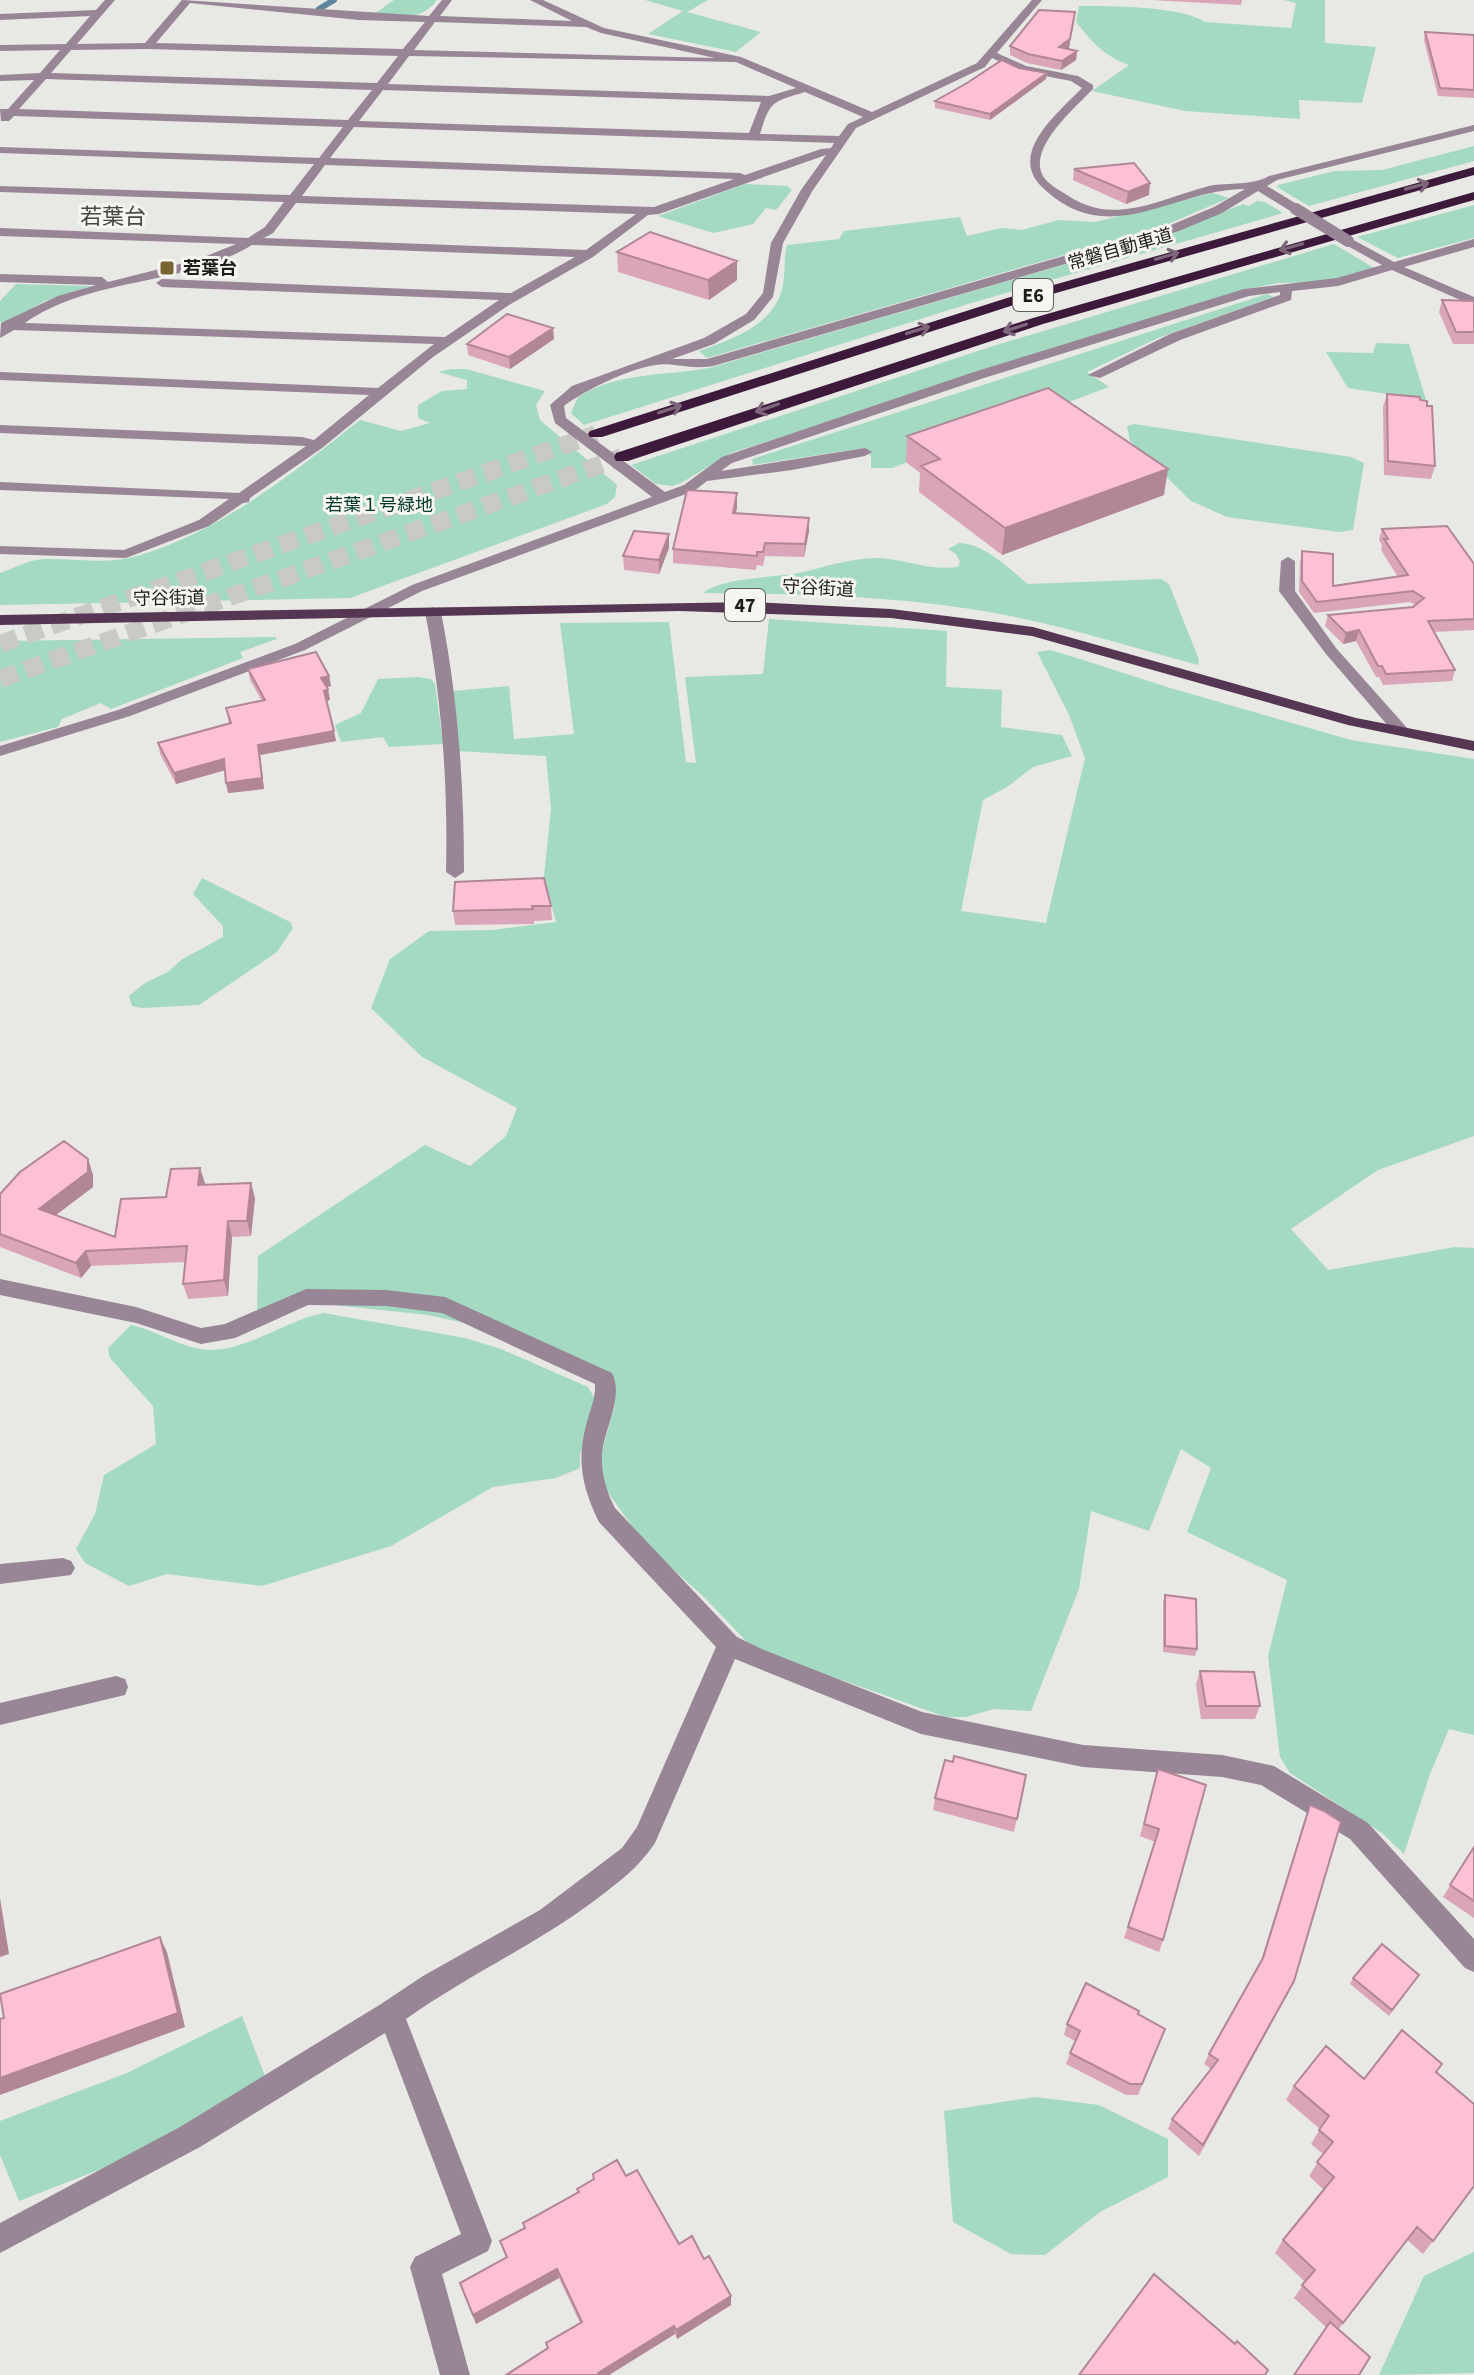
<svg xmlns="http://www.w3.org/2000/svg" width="1474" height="2375" font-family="'Source Sans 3','Noto Sans JP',sans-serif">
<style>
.green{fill:#a4dac1}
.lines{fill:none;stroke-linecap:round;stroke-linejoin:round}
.stream{stroke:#5f869c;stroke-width:6}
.highway-tunnel{stroke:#c9c9c6;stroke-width:18;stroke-dasharray:18 9;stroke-linecap:butt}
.minor{fill:#988596;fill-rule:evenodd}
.major{fill:#553653;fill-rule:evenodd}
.highway{fill:#3d1a3c;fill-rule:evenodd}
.minor-bridge{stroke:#988596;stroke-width:12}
.wall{fill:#daa5b8}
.shaded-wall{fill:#b18696}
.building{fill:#fdc0d6;stroke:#b18696;stroke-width:2}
.oneway{stroke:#7e677b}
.poi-dot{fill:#786533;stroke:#f6f5f1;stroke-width:3}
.labels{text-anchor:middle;stroke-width:6;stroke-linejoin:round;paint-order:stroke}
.far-street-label{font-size:18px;fill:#1c1c1a;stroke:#f6f5f1}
.far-poi-label{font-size:18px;font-weight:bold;fill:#1c1c1a;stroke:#f6f5f1;text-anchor:start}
.far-park-label{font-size:18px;fill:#033a28;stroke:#f6f5f1}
.shield{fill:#f6f5f1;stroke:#5d5d5a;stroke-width:2}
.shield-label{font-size:20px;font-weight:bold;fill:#1c1c1a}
.far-quarter-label{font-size:22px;fill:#474743;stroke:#f6f5f1}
</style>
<rect width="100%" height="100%" fill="#e8e8e4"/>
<path class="green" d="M394,0H437C419,23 400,16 373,15Z
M645,0H708L687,12L761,32L736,52L648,34L683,11Z
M1284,0H1325V43L1376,47L1362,103L1299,100L1300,119L1185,111L1092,91L1129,65C1104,56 1092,42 1076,22L1079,6C1109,6 1182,6 1205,22L1291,28L1296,3Z
M1474,146V161L1309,206L1277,187L1278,185L1335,171L1382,170Z
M745,184L787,186L792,190L776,210L766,208L753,224L713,233L658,216Z
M1213,193L1229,198L1161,227L707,358L699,351C730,340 773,326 782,289C786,275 783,260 787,245L839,239L844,231L960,217L967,236L1001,228L1022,230L1059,220L1095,222Z
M1257,201L1265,202L1283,213L968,304L584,425L571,413L578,397C617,372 665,376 709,368L1162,236L1243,204L1248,206Z
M1474,205V238L1398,258L1357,237Z
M1334,244L1374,268L1323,282L1279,283L1247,289L731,453L681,483L672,486L656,484L631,465L990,347Z
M16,284L91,286L45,301L8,322H0V301Z
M1267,294L1274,297L1158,338L1087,372L1109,387L892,468H871V456L864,448L753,465L752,459Z
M1376,343L1409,344L1426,400L1348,388L1326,352L1373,353Z
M451,369H466L545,391L536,405L540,420L617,485L615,497L607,504L350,598L0,605V573C15,568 30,559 46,559C76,558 108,565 137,556C220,532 293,473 360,420L401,431L430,423L418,418V405L442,391L467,389V380L438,372Z
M1134,424L1351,457L1364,463L1353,530L1339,532L1227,517L1191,501L1130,441L1127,426Z
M959,543C985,544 1008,568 1028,584L1161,579L1169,584L1199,660L1198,665C1139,649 1080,631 1020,618C917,596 808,594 703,593C723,577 773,578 799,573C825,567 850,558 878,558C905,559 929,571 958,567L960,561L956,554L948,549Z
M769,619L947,631L946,687L1002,690L1001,727L1062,735L1072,756L1033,767L1007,787L983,800L961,911L1046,923L1085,758L1069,715L1037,652L1050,650L1080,659L1167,687L1351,740L1474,759V1136L1378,1170L1291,1229L1328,1270L1455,1247L1474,1248V1735L1449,1729L1430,1774L1404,1854L1382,1833L1290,1773L1280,1757L1268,1656L1287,1580L1187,1532L1211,1468L1181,1449L1149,1531L1091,1511L1079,1589L1031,1711L994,1709L966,1717H946L774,1656L747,1642L704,1597L644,1543L605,1488L599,1462L615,1405V1390L492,1329L428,1315L315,1303L257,1321L258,1256L425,1145L470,1166L506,1136L517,1108L422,1057L371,1008L390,959L429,931L493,930L556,922L544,876L551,809L546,756L456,751L453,691L509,686L514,739L574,734L560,623L669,622L686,762L696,763L685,677L763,674Z
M275,637L277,639L240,652L243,658L111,709L101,703L62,719L58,727L0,742V641Z
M418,677L431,679L435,684L443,744L389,747L383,737L341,742L335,725L361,713L378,679Z
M202,878L290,922L293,928L277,952L199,1005L142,1008L132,1006L129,996L145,983L168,972L181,960L223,937V926L193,894Z
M324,1313L465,1338L501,1349L588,1387L595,1399L580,1455V1468L556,1478L493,1487L391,1546L262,1586L167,1574L129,1586L85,1563L76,1549L95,1514L104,1475L156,1444L153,1406L110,1358L108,1348L131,1325C155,1330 176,1345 200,1349C242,1356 284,1320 324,1313Z
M242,2016L266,2079L173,2135L109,2166L19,2201L0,2155V2121L127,2073Z
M1035,2097L1099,2105L1168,2139V2177L1100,2212L1045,2255L1011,2254L953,2222L944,2111Z
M1474,2252V2373L1379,2375L1424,2276Z"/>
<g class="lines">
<path class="stream" d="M319,9L334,0"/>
<path class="highway-tunnel" d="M0,644L596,434
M0,679L622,457"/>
<path class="minor" d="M105,0H115L77,44L145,43L182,0L429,16L442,0H452L440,16L572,21L530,0H543L604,28L741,57L872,112L977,63L1032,0H1042L997,53L1026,66L1078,76L1093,85V89C1076,107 1027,148 1043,176C1048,184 1059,190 1067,195C1085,207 1104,212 1126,209C1154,206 1181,193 1209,186C1230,182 1251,186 1269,176L1474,125V131L1277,180L1267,186L1300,206V212H1292L1258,191L1222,213L1179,231L713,366C690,370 673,362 656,365C631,368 583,391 564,406L566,418L665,492L684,485L722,457L974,372L1244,289L1337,278L1382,265L1344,244L1342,241L1348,237L1394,262L1474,239V247L1404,267L1474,297V306L1392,270L1338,286L1292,291L1291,300L1180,340L1100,378L1088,375L1170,334L1280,295V292L1249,296L984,378L732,463L721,471L865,448L872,452L865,456L792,470L707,481L694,491L422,591L305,650L130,716L0,756V746L118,710L295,644L412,585L652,497L555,423L550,405L572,386L704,338L746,314L763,293L771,243L801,190L826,155L659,214L648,215L593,257L509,305L433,357L322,448L250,498L249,502L243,503L209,526L126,558L0,554V546L124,550L199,520L229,499L0,490V482L239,493L306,446L0,433V425L302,437L314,440L369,395L0,380V372L378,388L434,344L14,330L0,338L1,323L58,296L96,285L0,282V274L102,277L108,282L199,259L236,244L0,236V228L248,238L265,227L284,202L0,192V186L290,195L314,164L0,153V147L319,158L343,127L14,116L9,121H1L0,109H8L34,80L0,81V75L40,73L60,50L0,51V45L66,44L90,16L0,20V14L96,10ZM190,3L359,20L425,22L403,49L156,43ZM435,22L586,27L601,33L715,58L414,50ZM148,49L398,56L377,83L51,73L71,50ZM409,56L736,62L796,88L769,96L388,84ZM992,58L1019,71L1071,81L1082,88C1059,112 1007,153 1042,187C1109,252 1172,189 1245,189L1214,207L1171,225L707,359H672L714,344L754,320L773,297L783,243L813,190L856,128L985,67ZM46,79L372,90L348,120L19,109ZM383,90L761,102L749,133L359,121ZM805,92L863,117L848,124L839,136L760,134C770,101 772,102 805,92ZM354,127L834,143L831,148L821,149L745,175L740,173L330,158ZM325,165L734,179L654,207L302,196ZM296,203L636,214L586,250L264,238L273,233ZM252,245L575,257L511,293L162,279L156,283L162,287L499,300L445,337L25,323C92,276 183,287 252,245Z
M1288,557L1295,561V591L1336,648L1408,729V735H1396L1326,654L1279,591L1281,561Z
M433,607L441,612C458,699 464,783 464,872L455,878L446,872C448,784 442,699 425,612Z
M0,1279L136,1307L201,1328L225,1324L306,1289L386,1290L445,1297L612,1373C624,1397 605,1427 602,1453C601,1473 606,1491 615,1508L737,1637L764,1650L922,1712L1083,1745L1222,1755L1274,1766L1368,1823L1474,1939V1972L1465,1968L1350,1839L1261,1785L1222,1777L1083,1767L921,1734L735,1659L655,1843C639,1867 620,1881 598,1898C537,1944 468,1975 406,2019L492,2241L488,2251L442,2274L470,2375H440L410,2267L415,2257L461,2234L385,2033L200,2147L0,2253V2223L180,2127L381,2004L423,1976L540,1910L622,1848L637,1827L716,1647L599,1522C582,1487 576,1460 587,1422C590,1410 596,1397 595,1384L442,1313L386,1306L308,1305L235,1338L201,1344L136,1323L0,1295Z
M63,1558L71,1561L75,1568L71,1575L0,1584V1564Z
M116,1676L125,1679L128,1687L125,1695L0,1725V1703Z"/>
<path class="major" d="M750,602L891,609L1033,627L1356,718L1474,741V751L1348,725L1032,636L891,618L679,611L0,625V615Z"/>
<path class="highway" d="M1474,167V175L1017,304L602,437H590L588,434L590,431L1007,298Z
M1474,192V200L1043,324L628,461H616L614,457L616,453L1033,318Z"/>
<path class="minor-bridge" d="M1296,209L1348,241"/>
</g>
<path class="wall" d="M1151,0H1242L1241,5Z
M1074,21L1069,48L1067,49L1077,51L1076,60L1061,70L1027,63L1010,55V46Z
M1425,32L1474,35V98L1438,96L1424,40Z
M1046,79L990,120L935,108V101Z
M1074,169L1149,195L1126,204L1073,180Z
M617,252L737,280L709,300L618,272Z
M1442,300L1474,301V344H1453L1439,312Z
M553,328L554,339L510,369L468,355L467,344Z
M1387,394L1420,400L1435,466L1431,479L1384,475L1383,407Z
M907,436L1164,495L1002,555L919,492L920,473L906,462Z
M737,507L736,513L809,531L804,557L765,556L763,566L757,565L756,570L673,563V549Z
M1382,529L1474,564V630L1434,632L1455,670L1452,681L1383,685L1379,677H1376L1356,641L1343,644L1325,626L1328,615L1413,607L1415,605L1410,602L1314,613L1299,592L1300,562L1302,551L1333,586L1398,577L1381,550L1382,545L1379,540Z
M669,548L659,574L624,570L623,556Z
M248,669L329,676L331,686L327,687L330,700L326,701L336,741L260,755L264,789L228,793L225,770L176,784L160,754L158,743L229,724L226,708L262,701L250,680Z
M455,882L551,906L552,920L534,921V924L455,925L453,911Z
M88,1159L93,1175V1187L56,1215L115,1237L166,1197L205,1183L204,1185L255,1198L251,1236L232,1237L228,1296L188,1299L183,1284L186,1262L91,1266L81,1278L0,1247V1194Z
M1165,1595L1197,1649L1195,1656L1163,1652V1602Z
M1200,1671L1260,1706L1255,1719H1201L1196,1684Z
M1158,1769L1163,1940L1159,1952L1124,1938L1155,1842L1140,1836Z
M1026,1775L1014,1832L933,1810L935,1798Z
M1310,1805L1289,1992L1199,2156L1168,2129L1172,2119L1211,2069L1204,2064L1209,2054L1260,1964L1305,1818Z
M1474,1847V1918L1443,1897Z
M1419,1975L1389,2016L1350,1984L1353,1978Z
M1138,2014L1165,2029L1138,2095H1126L1066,2064L1075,2041L1064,2035L1067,2024Z
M1436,2073L1433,2241L1423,2254L1407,2240L1338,2330L1326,2327L1294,2298L1305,2282L1275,2253L1283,2240L1324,2190L1309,2176L1323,2154L1311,2144L1320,2129L1286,2100L1294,2086Z
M626,2176L679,2244L704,2259L731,2305L677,2339L675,2334L609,2375H506L547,2348L546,2343L580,2323L559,2278L476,2324L460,2283L506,2258L500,2241L524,2228L523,2223L577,2192V2189Z"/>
<path class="shaded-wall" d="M1075,12L1069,48L1058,57L1059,47Z
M1077,51L1076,60L1061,70L1062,61Z
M1047,73L1046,79L990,120V114Z
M1150,183L1149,195L1126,204L1128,192Z
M737,261V280L709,300L708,280Z
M553,328L554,339L510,369L509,357Z
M1168,469L1164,495L1002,555L1005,528Z
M737,493V507L733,527V513Z
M809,518V531L804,557L805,544Z
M669,534V548L659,574V560Z
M1359,630L1356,641L1343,644L1346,633Z
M329,676L331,686L323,688L321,678Z
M328,689L330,700L326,701L324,691Z
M334,731L336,741L260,755L264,789L228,793L226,783L258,745Z
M224,759L226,770L176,784L174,773Z
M88,1159L93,1175V1187L44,1224L39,1209Z
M200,1168L205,1183L202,1201L198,1185Z
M251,1183L255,1198L251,1236L247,1221Z
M228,1221L232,1237L228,1296L224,1280Z
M86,1251L91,1266L81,1278L76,1263Z
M0,1898L9,1954L0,1957Z
M160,1937L167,1952L185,2027L0,2095V2078Z
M557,2269L559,2278L476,2324L473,2315Z
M731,2296V2305L677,2339L676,2330Z
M674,2326L675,2334L609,2375H598V2373Z"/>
<path class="building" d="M1039,10L1075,12L1070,39L1059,47L1077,51L1062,61L1028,54L1010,46Z
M1425,32L1474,35V90L1440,88Z
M1002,60L1019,68L1047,73L990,114L935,101L967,83Z
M1134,163L1150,183L1128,192L1074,169Z
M650,232L737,261L708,280L617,252Z
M1442,300L1474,301V332H1456Z
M507,314L553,328L509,357L467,344Z
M1048,388L1168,469L1005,528L921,466L940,459L907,436Z
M1387,394L1420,397V400L1427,401V406H1432L1435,466L1388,461Z
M687,490L737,493L733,513L809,518L805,544L765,543L763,552H757V556L673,549Z
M1447,526L1474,564V619L1428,621L1455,670L1386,674L1382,666H1378L1359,630L1346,633L1328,615L1413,607L1424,598L1413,591L1317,602L1302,581V551L1333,554V586L1408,575L1384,539H1388L1382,529Z
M634,531L669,534L659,560L623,556Z
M316,652L329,676L321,678L328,689L324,691L334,731L258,745L262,778L226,783L224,759L174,773L158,743L231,723L226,708L265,700L248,669Z
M544,878L551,906H532L533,909L453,911L455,882Z
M64,1141L88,1159V1172L39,1209L115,1237L121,1199L166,1197L171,1169L200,1168L198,1185L251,1183L247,1221H228L224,1280L183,1284L187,1246L86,1251L76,1263L0,1234V1194L20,1172Z
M1165,1595L1196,1599L1197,1649L1165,1646Z
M1200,1671L1254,1672L1260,1706H1206Z
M954,1756L1026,1775L1017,1819L935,1798L945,1760L953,1762Z
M1158,1769L1206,1785L1163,1940L1128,1927L1159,1829L1144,1824Z
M1310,1805L1324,1811L1341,1822L1294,1981L1203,2145L1172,2119L1218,2060L1209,2054L1263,1958Z
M1474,1847V1901L1450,1885Z
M160,1937L178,2013L0,2078V2019L4,2018L0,1994Z
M1382,1944L1419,1975L1392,2010L1353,1978Z
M1086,1983L1139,2011L1138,2014L1165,2029L1142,2084H1130L1070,2053L1080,2031L1067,2024Z
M1402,2030L1442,2064L1436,2072L1474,2104V2186L1433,2241L1417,2227L1343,2323L1302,2285L1315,2270L1283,2240L1334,2177L1317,2162L1333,2142L1319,2130L1329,2116L1294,2086L1326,2046L1364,2079Z
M617,2160L626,2176L637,2170L679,2244L692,2236L704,2259L709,2256L731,2296L676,2330L674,2326L598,2373L599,2375H506L548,2348L546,2343L582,2322L557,2269L473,2315L460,2283L507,2257L500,2241L525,2228L523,2223L579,2192L577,2189L594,2179L593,2174Z
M1154,2274L1235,2344L1237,2341L1268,2370L1265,2375H1079Z
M1330,2322L1370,2357L1359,2375H1294Z"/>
<defs><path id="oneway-shaft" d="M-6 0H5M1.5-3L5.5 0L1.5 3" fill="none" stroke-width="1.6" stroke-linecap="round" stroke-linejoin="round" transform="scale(2)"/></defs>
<g class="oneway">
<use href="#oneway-shaft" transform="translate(1417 186) rotate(-15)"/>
<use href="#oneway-shaft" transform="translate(1291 247) rotate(164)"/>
<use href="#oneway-shaft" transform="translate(1167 256) rotate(-16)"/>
<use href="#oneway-shaft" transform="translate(1015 328) rotate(162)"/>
<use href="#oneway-shaft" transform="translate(918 330) rotate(-17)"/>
<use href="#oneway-shaft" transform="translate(767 408) rotate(161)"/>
<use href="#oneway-shaft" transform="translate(670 409) rotate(-18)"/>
</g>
<rect class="poi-dot" x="159" y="260" width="16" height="16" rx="4"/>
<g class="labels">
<g class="far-street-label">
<text transform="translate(1120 249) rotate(-16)" y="6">常磐自動車道</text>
<text transform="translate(818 588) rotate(3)" y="6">守谷街道</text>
<text transform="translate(169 598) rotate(-1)" y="6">守谷街道</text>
</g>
<g class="far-poi-label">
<text x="183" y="274">若葉台</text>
</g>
<g class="far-park-label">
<text x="379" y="511">若葉１号緑地</text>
</g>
<g class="shield">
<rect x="1013" y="279" width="40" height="32" rx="6"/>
<rect x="725" y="589" width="40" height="32" rx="6"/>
</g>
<g class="shield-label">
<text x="1033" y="302">E6</text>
<text x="745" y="612">47</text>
</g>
<g class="far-quarter-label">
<text x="113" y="224">若葉台</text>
</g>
</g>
</svg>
